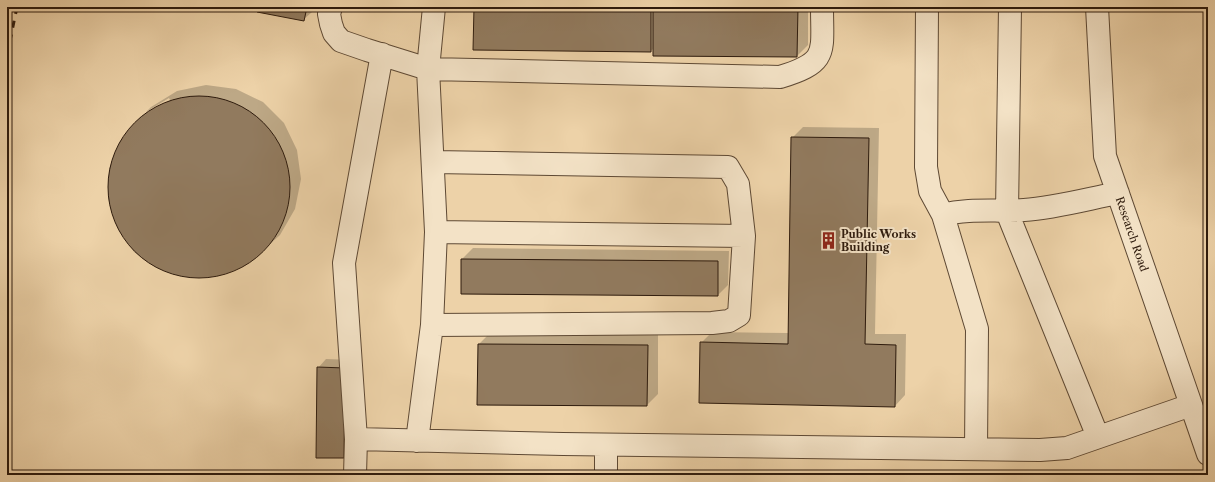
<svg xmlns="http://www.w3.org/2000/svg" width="1215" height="482" font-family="'Libre Caslon Text',serif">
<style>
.shadow{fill:#0003}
.building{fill:#917a5e;stroke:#2e1b0d}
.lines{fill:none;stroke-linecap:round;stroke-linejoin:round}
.minor-casing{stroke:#5e4934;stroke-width:24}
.minor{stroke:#f3e2c6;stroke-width:22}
.rail{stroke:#2e1b0d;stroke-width:3;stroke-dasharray:7 7;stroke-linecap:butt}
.labels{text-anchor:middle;stroke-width:4;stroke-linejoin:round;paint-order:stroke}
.poi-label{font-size:11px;font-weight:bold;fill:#2e1b0d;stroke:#f3e2c6;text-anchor:start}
.street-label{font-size:11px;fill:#2e1b0d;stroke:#f3e2c6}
</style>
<rect width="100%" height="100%" fill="#edd2a8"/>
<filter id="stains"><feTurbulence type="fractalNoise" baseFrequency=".005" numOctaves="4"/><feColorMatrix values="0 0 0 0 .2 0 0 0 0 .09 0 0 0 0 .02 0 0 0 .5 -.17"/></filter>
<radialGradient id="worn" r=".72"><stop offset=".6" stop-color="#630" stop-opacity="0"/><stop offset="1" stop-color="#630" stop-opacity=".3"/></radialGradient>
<path class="shadow" d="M259,7H313L312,12L303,20Z
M475,7H808V45L797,56L654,55V48L651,51Z
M206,85L236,89L263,102L284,123L297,150L301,179L295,209L280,235L268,246L246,265L218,276L188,277L159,269L134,252L117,227L108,199L109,169L120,141L140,118L170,100L169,98L146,112L151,107L177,91Z
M803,127L879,128L875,334H906L905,395L895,406L701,343L712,332L789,333L792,138Z
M473,248L729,251L728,285L718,295L462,293V259Z
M489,334L658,335V394L647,405L479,344Z
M326,359L353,360L352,448L344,457L318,368Z"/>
<path class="building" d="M258,7H307L304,21L257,12Z
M474,7H651V52L473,50Z
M653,7H798L797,57L653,56Z
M108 187a91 91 0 1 1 182 0a91 91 0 1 1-182 0Z
M791,137L869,138L865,344L896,345L895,407L699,403L700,342L788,344Z
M461,259L718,261V296L461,294Z
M478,344L648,345L647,406L477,405Z
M317,367L345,368L344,458H316Z"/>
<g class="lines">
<defs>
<path id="minor" d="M331,7L329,14L331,24L334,33L341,41L367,50L428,69L780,77C829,62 822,53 822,7
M927,7L926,167L930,191L943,215
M1010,7L1007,212L1098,437
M1097,7L1105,156L1208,454
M436,232L744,236
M432,325L712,323L729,321L739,315L744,236L738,184L728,167L434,162
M356,439L563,444L1040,450L1067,448L1191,405
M417,441L432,325L436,232L428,69L434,7
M606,445V475
M976,449L977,329L943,215C969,208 997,212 1024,210C1055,208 1087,199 1118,193
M355,475L356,439L344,263L382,54"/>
</defs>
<use href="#minor" class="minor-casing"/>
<use href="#minor" class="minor"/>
<path class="rail" d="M7,55L17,7"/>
</g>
<defs>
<symbol id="building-bare" viewBox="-9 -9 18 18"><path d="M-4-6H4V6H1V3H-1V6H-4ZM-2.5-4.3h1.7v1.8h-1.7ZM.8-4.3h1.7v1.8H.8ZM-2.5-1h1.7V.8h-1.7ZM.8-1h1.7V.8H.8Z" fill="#8f2418" stroke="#f3e2c6" stroke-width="2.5" paint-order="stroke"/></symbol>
</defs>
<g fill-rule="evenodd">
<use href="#building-bare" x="816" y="228" width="25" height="25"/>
</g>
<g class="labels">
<g class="poi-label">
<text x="841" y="238">Public Works<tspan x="841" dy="13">Building</tspan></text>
</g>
<g class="street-label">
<text transform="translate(1132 234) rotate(71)" y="4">Research Road</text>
</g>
</g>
<rect width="1215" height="482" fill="none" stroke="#edd2a8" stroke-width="24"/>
<rect x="8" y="8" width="1199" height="466" fill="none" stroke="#2e1b0d" stroke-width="2"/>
<rect x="12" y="12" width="1191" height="458" fill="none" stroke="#2e1b0d"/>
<rect width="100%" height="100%" filter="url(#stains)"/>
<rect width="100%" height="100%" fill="url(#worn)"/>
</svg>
